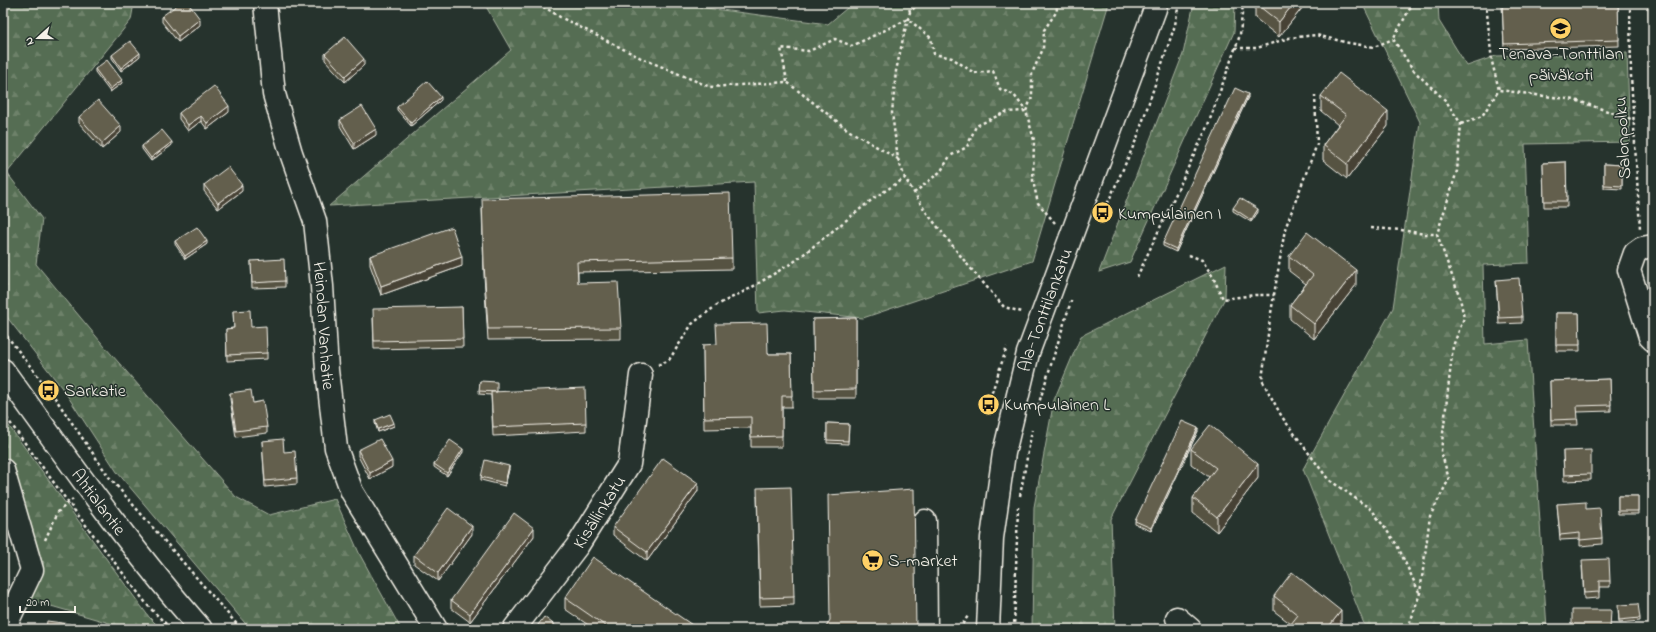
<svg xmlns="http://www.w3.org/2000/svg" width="1656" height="632" font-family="'Indie Flower',sans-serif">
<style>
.forest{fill:url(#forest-firs);stroke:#a4af9d}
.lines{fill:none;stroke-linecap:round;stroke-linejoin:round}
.minor-casing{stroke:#f4f1e8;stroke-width:25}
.major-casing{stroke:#f4f1e8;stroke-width:25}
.path{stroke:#f4f1e8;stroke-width:2.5;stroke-dasharray:3 3;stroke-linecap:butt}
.minor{stroke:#26332d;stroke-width:22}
.major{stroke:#26332d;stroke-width:22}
.wall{fill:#565242;stroke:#f4f1e8}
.shaded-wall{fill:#464236;stroke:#f4f1e8}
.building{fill:#645f4d;stroke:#f4f1e8}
.labels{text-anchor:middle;stroke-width:3;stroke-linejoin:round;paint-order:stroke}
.poi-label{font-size:18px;fill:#f4f1e8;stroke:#26332d;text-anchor:start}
.street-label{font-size:18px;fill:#f4f1e8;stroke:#26332d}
</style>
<defs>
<pattern id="forest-firs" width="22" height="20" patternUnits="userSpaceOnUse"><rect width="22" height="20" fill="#556d52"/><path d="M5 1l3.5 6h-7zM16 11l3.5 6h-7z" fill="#6e826b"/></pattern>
</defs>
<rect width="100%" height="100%" fill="#26332d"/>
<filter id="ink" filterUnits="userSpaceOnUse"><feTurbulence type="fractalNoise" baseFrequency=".025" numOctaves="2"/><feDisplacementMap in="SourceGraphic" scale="8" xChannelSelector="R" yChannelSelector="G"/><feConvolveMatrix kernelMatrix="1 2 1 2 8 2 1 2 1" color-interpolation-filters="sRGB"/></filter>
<g filter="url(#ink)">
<path class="forest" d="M3,3H134L131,20L7,173L42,219L36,264L105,347L236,497L269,515L335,499L360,555L401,629H250L117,472L65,392L3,312Z
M484,3H668L828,24L853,3H1109L1032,261L863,318L785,310L758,313L754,182L329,206L511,50Z
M1194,3H1235L1234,32L1130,262L1099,272L1183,54Z
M1362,3H1438L1439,21L1467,66L1496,56L1627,53L1630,142L1525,144L1529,263L1483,265L1485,344L1528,340L1547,629H1366L1303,469L1393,308L1420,122Z
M1648,3H1653V241Z
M1226,264L1225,298L1111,519L1115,629H1032L1034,507L1054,400L1081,336Z
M3,418L149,617L161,629H130L27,599L44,562L27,555L3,475Z"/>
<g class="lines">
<defs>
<g id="minor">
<path id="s1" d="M265,3L274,94L291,153L315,221L322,286L327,370L336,448L352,492L436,629"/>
<path d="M1653,246L1642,248L1635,253L1629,270L1650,337L1653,340"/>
<path d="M3,470L32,570L4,629"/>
<path d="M925,521L926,629"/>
<path d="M1177,618L1190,629"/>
<path id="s2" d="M514,629L578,545L629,464L641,375"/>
<path id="s3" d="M988,629L992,538L1004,453L1028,353L1155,9L1156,3"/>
</g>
<g id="major">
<path id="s4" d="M3,370C67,458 129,547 201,629"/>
</g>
</defs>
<use href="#minor" class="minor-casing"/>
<use href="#major" class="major-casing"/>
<path class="path" d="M538,3L560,17L641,58L710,87L787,82L848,130L898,159
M908,3L910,12
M919,3L910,12L904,34L896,71L892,113L898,159L905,178L926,212L967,264L1004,307L1022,312
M1486,3L1492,62L1499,90
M1630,3L1631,76L1640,229
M1235,48H1257L1289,38L1316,35L1349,43L1374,47L1393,39
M787,82L781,48L809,51L835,39L852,46L908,19L931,38L934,54L952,58L974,73L993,71L1000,89L1014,95L1026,111
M1315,95L1317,144L1285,229L1270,319L1262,380L1282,417L1328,479L1372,510L1397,545L1419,592
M1461,124L1482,116L1499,90L1575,100L1634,120
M914,193L941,171L950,156L967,147L976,126L1006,112L1026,111
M1105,209L1137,138L1175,25L1179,3
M1055,223L1038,203L1033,181L1034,140L1026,111L1032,97V73L1043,49L1044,30L1057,11L1056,3
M1371,228L1401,230L1424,234H1437
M1189,255L1202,260L1213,277L1223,299L1255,295H1274
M1137,277L1208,125L1240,35L1243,3
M3,331L55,398L109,477L241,629
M658,365L669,360L692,324L717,305L749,289L795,261L874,198L905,178
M988,404L1007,347
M1038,406L1072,298
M3,413L68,502L149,607L171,629
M1020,496L1032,430
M45,540L58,512L73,499
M959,629L968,616
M1014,629L1018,507
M1408,629L1420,593L1430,516L1449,479L1441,451L1453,346L1464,318L1460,298L1437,234L1457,171L1461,124L1446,101L1414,71L1393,39L1413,3"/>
<use href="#minor" class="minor"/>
<use href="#major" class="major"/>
</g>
<path class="wall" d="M828,3H834L831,6Z
M1255,3H1306L1279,37L1255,18Z
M1502,3H1618L1619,46L1504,49Z
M162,16L200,25L178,42L162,22Z
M325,54L364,65L345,82L325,60Z
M112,55L140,56L121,71L112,58Z
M95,69L122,83L110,92L95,72Z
M1321,96L1388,126L1347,179L1323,160V145L1338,125L1321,111Z
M1248,97L1176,252L1163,246V243Z
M441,100L411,126L397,110V107Z
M229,112L207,129L201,121L188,131L179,119V113Z
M79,117L121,132L102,149L79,123Z
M340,120L376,135L354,149L340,126Z
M172,145L151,161L142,149V146Z
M1566,162L1567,207H1544L1543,163Z
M1604,164L1622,165V189L1604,188Z
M204,185L242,191L218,209L204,191Z
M1233,208L1258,212L1251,222L1233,211Z
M482,209L732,258V269L578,272V283L621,328V339L488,340L484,275Z
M175,241L207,244L185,259L175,244Z
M370,256L462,266L381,295L370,265Z
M1289,256L1356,285L1314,339L1290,319V305L1306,284L1289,271Z
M251,261L285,281V287L252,288Z
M1496,280L1522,317V323L1499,324Z
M462,307L463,347L374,349L373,318Z
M233,311L251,327L267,353V359L227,361L226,329L234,328Z
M1556,313H1579L1580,351H1556Z
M856,318V398H814L813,319Z
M703,345L768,354H791L792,407H782V447H751V428L704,429Z
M1610,379L1611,411L1577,412L1578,425H1551L1550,381Z
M480,381L497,392L586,423V431L493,436L491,395L479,394Z
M230,393L267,427V433L236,437L230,399Z
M375,420L394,426L378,432L375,423Z
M827,423L849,424L848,444L827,443Z
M1198,431L1151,531L1135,524V521Z
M262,441L297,478V484L265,487Z
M1191,449L1258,478L1217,532L1193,513V498L1209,477L1191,464Z
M358,450L392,467L370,479L358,456Z
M1563,451L1591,474V480L1564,481Z
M463,452L447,476L434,467V464Z
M509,469L505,486L481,480V477Z
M698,491L647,561L613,535V527Z
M757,496L794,597V605L760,606Z
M1618,496H1638V514H1618Z
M1557,504L1586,509L1602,538V544L1580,546V539L1560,540Z
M472,534L438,581L414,564V555Z
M534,536L470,622L451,608V600Z
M1582,566L1610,581V587H1599V598L1584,599Z
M1274,596L1341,625L1338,629H1287L1291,624L1274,611Z
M565,598L698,629H594L565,609Z
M1618,608L1640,618V621L1619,623Z"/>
<path class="shaded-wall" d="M1294,3H1306L1279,37V22Z
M200,19V25L178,42V36Z
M140,53V56L121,71V68Z
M364,59V65L345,82V76Z
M122,80V83L110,92V89Z
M1248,94V97L1176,252V249Z
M441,97V100L411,126V123Z
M229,106V112L207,129V123Z
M1388,111V126L1347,179V164Z
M201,116V121L188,131V125Z
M121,126V132L102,149V143Z
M376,129V135L354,149V143Z
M172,142V145L151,161V158Z
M242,185V191L218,209V203Z
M1258,209V212L1251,222V220Z
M207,241V244L185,259V256Z
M462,257V266L381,295V286Z
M1356,270V285L1314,339V324Z
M394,423V426L378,432V429Z
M1198,428V431L1151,531V528Z
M463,449V452L447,476V473Z
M392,461V467L370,479V473Z
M1258,464V478L1217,532V517Z
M509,466V469L505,486V483Z
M698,483V491L647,561V552Z
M472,526V534L438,581V573Z
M534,528V536L470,622V614Z
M1341,611V625L1338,629H1327Z"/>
<path class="building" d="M180,3H188L200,19L178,36L162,16Z
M1255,3H1294L1279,22Z
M1502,3H1618L1619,40L1504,44Z
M345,37L364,59L345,76L325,54Z
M130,41L140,53L121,68L112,55Z
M107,60L122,80L110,89L95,69Z
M1339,73L1388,111L1347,164L1323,145L1346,115L1321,96Z
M427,81L441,97L411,123L397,107Z
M214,86L229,106L207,123L201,116L188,125L179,113Z
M1235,88L1248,94L1176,249L1163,243Z
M98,100L121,126L102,143L79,117Z
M362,106L376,129L354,143L340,120Z
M162,130L172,142L151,158L142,146Z
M1566,162L1567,201H1544L1543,163Z
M1604,164L1622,165V186L1604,185Z
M228,167L242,185L218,203L204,185Z
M730,193L732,258L577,262L578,283L618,282L621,328L488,329L484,264L482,199Z
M1240,198L1258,209L1251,220L1233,208Z
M197,227L207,241L185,256L175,241Z
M452,227L462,257L381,286L370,256Z
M1307,232L1356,270L1314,324L1290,305L1313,275L1289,256Z
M284,259L285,281L252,283L251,261Z
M1519,278L1522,317L1499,318L1496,280Z
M462,307L463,339L374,341L373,309Z
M250,310L251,327L266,326L267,353L227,355L226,329L234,328L233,311Z
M1556,313H1579L1580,345H1556Z
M856,318V389L814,390L813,319Z
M767,323L768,354H791L792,396H782V436L751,437V417L704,418L703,345L717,344L716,324Z
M1610,379L1611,405L1577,406L1578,419L1551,420L1550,381Z
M480,381L497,382V392L479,391Z
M585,388L586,423L493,427L491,392Z
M251,390L253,403L263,401L267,427L236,431L230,393Z
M390,414L394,423L378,429L375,420Z
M1182,421L1198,428L1151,528L1135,521Z
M827,423L849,424L848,441L827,440Z
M1210,425L1258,464L1217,517L1193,498L1216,468L1191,449Z
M283,439L284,452L295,451L297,478L265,481L262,441Z
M380,439L392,461L370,473L358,450Z
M450,440L463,449L447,473L434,464Z
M1591,450V474L1564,475L1563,451Z
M663,458L698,483L647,552L613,527Z
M485,460L509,466L505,483L481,477Z
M791,487L794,597L760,598L757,488Z
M914,489L916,629H825L830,620L828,495Z
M1618,496H1638V511H1618Z
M1586,502V509L1600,508L1602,538L1580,540V533L1560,535L1557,504Z
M448,508L472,526L438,573L414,555Z
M514,513L534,528L470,614L451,600Z
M593,557L698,629H610L565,598Z
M1609,559L1610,581H1599V592L1584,593L1582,560Z
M1292,572L1341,611L1327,629H1287L1298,615L1274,596Z
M1638,604L1640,618L1619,620L1618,605Z
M1572,610H1611L1610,629H1572Z
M544,617L560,629H535Z
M47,621L70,624V629H46Z"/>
</g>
<defs>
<symbol id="school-disc" viewBox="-11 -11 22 22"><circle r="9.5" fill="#ffd166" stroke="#26332d"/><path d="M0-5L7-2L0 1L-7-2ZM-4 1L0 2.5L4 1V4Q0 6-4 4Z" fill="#111"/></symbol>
<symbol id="bus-disc" viewBox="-11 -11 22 22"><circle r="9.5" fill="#ffd166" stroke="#26332d"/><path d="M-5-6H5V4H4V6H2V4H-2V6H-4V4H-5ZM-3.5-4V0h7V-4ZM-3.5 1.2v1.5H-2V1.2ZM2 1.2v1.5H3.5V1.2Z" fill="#111"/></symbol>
<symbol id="supermarket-disc" viewBox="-11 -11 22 22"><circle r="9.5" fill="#ffd166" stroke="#26332d"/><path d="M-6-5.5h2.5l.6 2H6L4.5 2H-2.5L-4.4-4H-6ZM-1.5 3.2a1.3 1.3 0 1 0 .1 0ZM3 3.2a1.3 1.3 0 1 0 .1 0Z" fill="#111"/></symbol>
</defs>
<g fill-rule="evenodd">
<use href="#school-disc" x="1548" y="16" width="25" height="25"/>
<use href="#bus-disc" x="1090" y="200" width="25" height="25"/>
<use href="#bus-disc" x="36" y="378" width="25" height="25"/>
<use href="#bus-disc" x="976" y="392" width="25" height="25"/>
<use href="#supermarket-disc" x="860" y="548" width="25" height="25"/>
</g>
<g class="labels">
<g class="poi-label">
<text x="1561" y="59" text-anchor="middle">Tenava-Tonttilan<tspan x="1561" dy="21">päiväkoti</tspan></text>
<text x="1118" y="219">Kumpulainen I</text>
<text x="64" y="396">Sarkatie</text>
<text x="1004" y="410">Kumpulainen L</text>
<text x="888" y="566">S-market</text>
</g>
<g class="street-label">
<text transform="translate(1622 138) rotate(-93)" y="6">Salonpolku</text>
<text dy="6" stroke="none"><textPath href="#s3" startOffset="326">Ala-Tonttilankatu</textPath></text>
<text dy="6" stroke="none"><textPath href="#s1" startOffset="330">Heinolan Vanhatie</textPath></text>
<text dy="6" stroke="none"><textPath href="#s4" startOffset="163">Ahtialantie</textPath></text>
<text dy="6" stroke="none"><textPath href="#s2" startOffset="145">Kisällinkatu</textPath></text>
</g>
</g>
<rect width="1656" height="632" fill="none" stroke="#26332d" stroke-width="16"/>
<rect x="8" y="8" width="1640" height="616" fill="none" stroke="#f4f1e8" stroke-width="1.5" filter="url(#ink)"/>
<g transform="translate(38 38) rotate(249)" stroke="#26332d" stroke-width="3" paint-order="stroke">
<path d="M0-3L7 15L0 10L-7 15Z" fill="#f4f1e8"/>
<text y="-6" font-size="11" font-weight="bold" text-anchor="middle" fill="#f4f1e8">N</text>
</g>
<path d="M20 606v6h55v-6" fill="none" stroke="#f4f1e8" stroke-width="2"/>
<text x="26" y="606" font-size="12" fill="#f4f1e8" stroke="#26332d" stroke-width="3" paint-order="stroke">20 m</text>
</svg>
